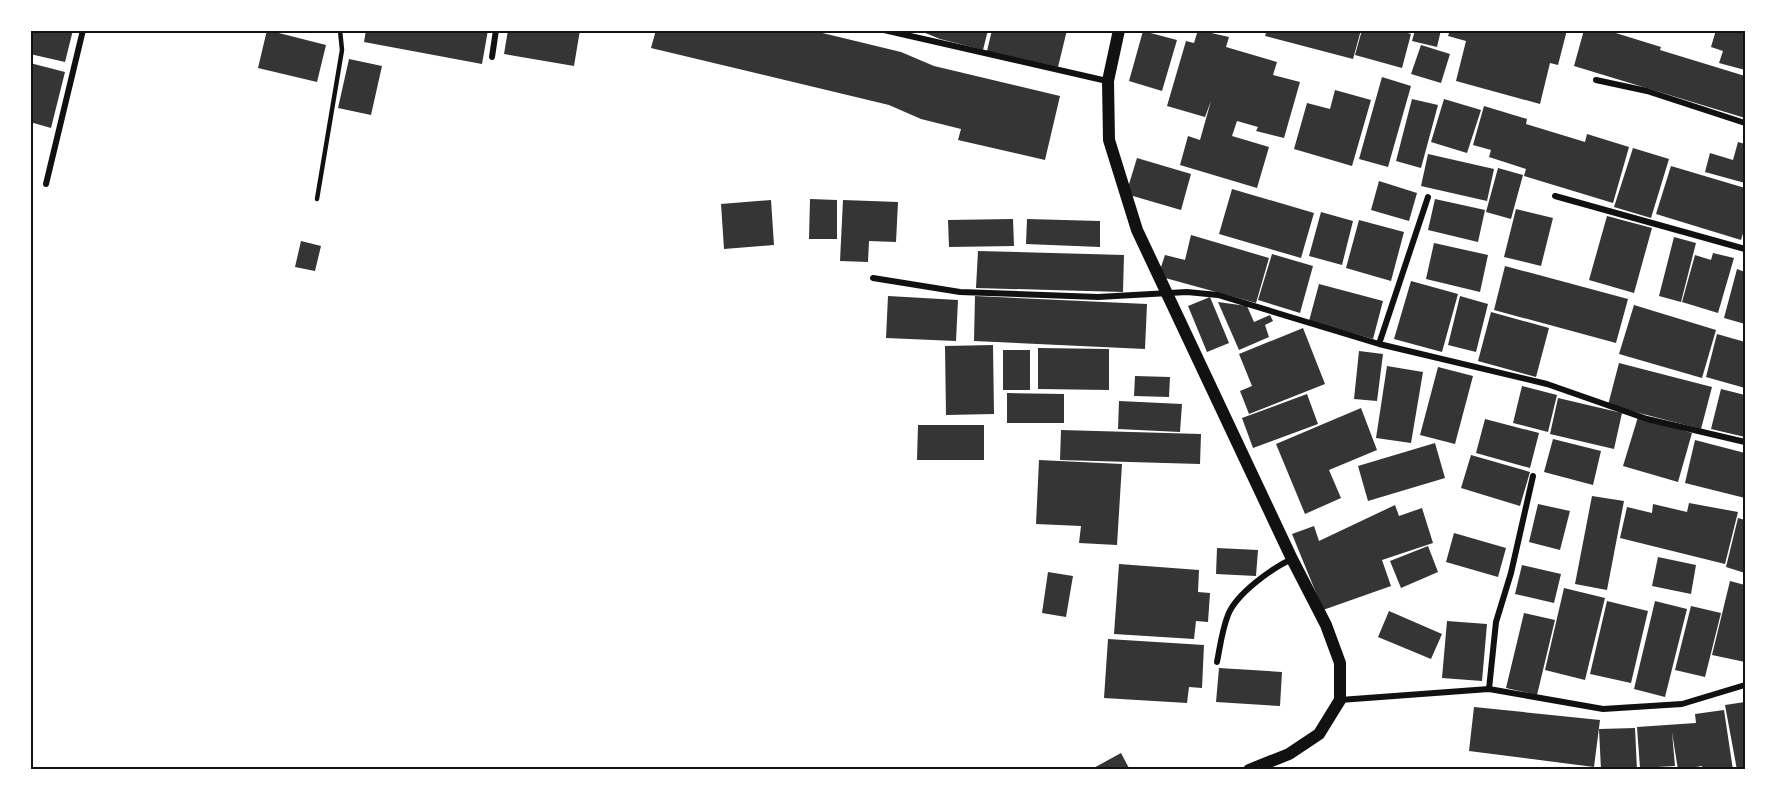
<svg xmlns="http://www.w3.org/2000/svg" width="1775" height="800" font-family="'Public Sans',sans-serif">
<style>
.building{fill:#353535}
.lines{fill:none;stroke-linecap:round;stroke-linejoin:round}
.service{stroke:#111;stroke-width:4.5}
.minor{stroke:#111;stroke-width:6}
.secondary{stroke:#111;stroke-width:12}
.neatline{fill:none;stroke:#111;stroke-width:2}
</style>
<rect width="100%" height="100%" fill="#fff"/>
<path class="building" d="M30,30H73L65,62L30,54Z
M267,30L326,45L317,82L258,68Z
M366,30H488L482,64L364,42Z
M508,30H580L574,66L504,54Z
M656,30H810L901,52L934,66L1060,96L1045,160L958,140L961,129L921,119L889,105L651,48Z
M918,30H988L983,50L940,39Z
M992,30H1067L1058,67L987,51Z
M1198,30L1229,37L1226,47L1277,62L1273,75L1300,82L1284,138L1256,131L1258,127L1237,121L1232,136L1269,147L1257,188L1180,165L1188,136L1200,140L1211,101L1205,117L1167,106L1186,41L1194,43Z
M1267,30H1361L1353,59L1265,36Z
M1362,30H1398L1411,34L1402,68L1355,55Z
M1415,30H1441L1437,47L1412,41Z
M1450,30H1567L1558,65L1550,63L1540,104L1456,81L1466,41L1448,36Z
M1584,30H1606L1661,47L1660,50L1745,76V118L1574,66Z
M1716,30H1745V70L1719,63L1723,51L1711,47Z
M1143,31L1177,40L1162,91L1129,81Z
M1421,45L1450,54L1441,83L1411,74Z
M349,59L382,66L371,115L338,108Z
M30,63L65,72L51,128L30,122Z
M1382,77L1411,86L1388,167L1359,159Z
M1335,90L1371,100L1352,166L1294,149L1307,103L1330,109Z
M1412,99L1438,105L1421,168L1396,161Z
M1444,99L1481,110L1467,153L1431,142Z
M1484,106L1527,119L1526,124L1585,142L1587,134L1629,147L1613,203L1524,176L1526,169L1489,157L1491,150L1473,145Z
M1738,142L1745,144V183L1705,172L1710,153L1733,160Z
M1633,148L1669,159L1651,218L1614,207Z
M1428,154L1494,169L1487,201L1421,186Z
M1137,158L1191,174L1181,210L1126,194Z
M1671,166L1745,188V227L1741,240L1656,214Z
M1498,168L1523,175L1511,219L1486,212Z
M1379,181L1417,193L1409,221L1371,210Z
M1232,189L1314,213L1301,258L1219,234Z
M810,199L837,200V239H809Z
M1435,199L1485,210L1478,242L1428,230Z
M771,200L774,245L724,249L721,204Z
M843,200L898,202L896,242L869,241L868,262L840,261Z
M1516,209L1553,218L1541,266L1504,257Z
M1321,212L1353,221L1342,265L1309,256Z
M1607,216L1652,228L1634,293L1589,280Z
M1013,219L1014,246L949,247L948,220Z
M1027,219L1100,221V247L1026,244Z
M1359,220L1404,232L1391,281L1346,268Z
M1191,235L1269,258L1256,303L1158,276L1165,255L1185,260Z
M1674,237L1696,243L1681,302L1659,296Z
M301,241L321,246L315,271L295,267Z
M1434,243L1488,255L1480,292L1426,279Z
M978,251L1124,255L1123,292L976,288Z
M1713,253L1734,258L1718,313L1682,302L1695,255L1711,260Z
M1272,254L1313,266L1300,313L1258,300Z
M1505,266L1628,299L1616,343L1494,310Z
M1737,269L1745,272V324L1724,318Z
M1411,281L1458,294L1442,352L1394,339Z
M1319,284L1383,301L1373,339L1309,321Z
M888,296L958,300L956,341L886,338Z
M975,296L1147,304L1145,349L974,341Z
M1460,296L1488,304L1476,352L1448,345Z
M1210,297L1229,343L1207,352L1188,306Z
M1218,302L1247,306L1254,322L1270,315L1273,321L1265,325L1269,337L1239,350Z
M1634,305L1716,330L1702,378L1619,354Z
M1491,312L1549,328L1536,377L1478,361Z
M1303,328L1325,384L1249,414L1240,391L1252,386L1239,354Z
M1717,334L1745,342V388L1706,377Z
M993,345L994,414L946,415L945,346Z
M1038,348L1109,349V390L1038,389Z
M1003,350H1030V390H1003Z
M1359,351L1383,354L1377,401L1354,399Z
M1619,363L1712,387L1701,429L1608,405Z
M1387,366L1423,372L1411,443L1376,438Z
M1438,367L1473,376L1455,444L1420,435Z
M1135,376L1170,377L1169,397L1134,396Z
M1522,386L1557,395L1548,432L1513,423Z
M1721,389L1745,395V437L1711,429Z
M1007,393L1064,394V423H1007Z
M1307,394L1318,424L1253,448L1242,418Z
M1558,398L1622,413L1614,449L1550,434Z
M1119,401L1182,404L1180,432L1118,429Z
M1361,408L1377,450L1329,470L1341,498L1305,514L1276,444Z
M1638,417L1692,433L1678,482L1623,466Z
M1485,419L1539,433L1530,468L1476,453Z
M918,425H984V460H917Z
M1061,430L1201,434L1200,464L1060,460Z
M1553,439L1601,451L1593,485L1544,472Z
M1695,440L1745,453V498L1685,483Z
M1435,443L1445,478L1368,501L1358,466Z
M1471,455L1530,472L1520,506L1461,488Z
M1039,460L1122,464L1117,545L1079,543L1081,526L1036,524Z
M1592,496L1624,501L1607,590L1575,584Z
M1689,503L1738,512L1725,564L1620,538L1627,507L1652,513L1653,504L1687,512Z
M1538,504L1570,511L1560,550L1529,542Z
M1395,505L1399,516L1422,508L1433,543L1382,560L1391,586L1323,610L1292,534L1314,526L1319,541Z
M1738,518L1745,520V573L1726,567Z
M1454,533L1506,548L1498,577L1446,562Z
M1428,546L1438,572L1401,588L1390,561Z
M1217,548L1258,550L1256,576L1216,574Z
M1658,557L1696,565L1691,594L1652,586Z
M1119,564L1199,570L1198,592L1210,593L1208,622L1196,621L1194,639L1114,634Z
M1522,565L1561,574L1554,603L1515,594Z
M1048,572L1073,576L1066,617L1042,613Z
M1730,581L1745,585V662L1712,655Z
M1564,588L1605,598L1585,680L1545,670Z
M1607,601L1648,611L1631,683L1590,674Z
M1655,601L1687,609L1665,697L1634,689Z
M1691,606L1721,613L1705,677L1675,670Z
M1389,611L1442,634L1431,659L1378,637Z
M1524,613L1555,620L1537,695L1506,688Z
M1447,621L1487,624L1482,681L1442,678Z
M1108,639L1204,645L1202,688L1189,687L1187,703L1104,698Z
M1219,668L1282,672L1280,706L1216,702Z
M1745,702V770H1737L1725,705Z
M1474,707L1600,720L1594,767L1469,751Z
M1724,710L1733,770H1703L1702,766L1678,770L1672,732L1675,766L1640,768L1637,727L1696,723L1695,714Z
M1635,728L1637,770H1601L1599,729Z
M1121,753L1130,770H1090Z"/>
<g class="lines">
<path class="service" d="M317,199L342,50L340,30"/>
<path class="minor" d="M884,30L1107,81
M492,57L496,30
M1596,80L1647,91L1745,123
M46,184L83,30
M1555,196L1745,249
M873,278L960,292L1098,297L1187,292L1218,295L1379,344L1547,384L1647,419L1745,442
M1379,344L1428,197
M1217,662C1220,647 1222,630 1228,615C1236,594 1272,568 1292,559
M1489,689L1496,622L1511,573L1533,476
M1340,700L1489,689L1603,709L1682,704L1745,685"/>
<path class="secondary" d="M1119,30L1108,81L1109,140L1137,230L1292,559L1326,625L1340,663V700L1319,734L1289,754L1249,770"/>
</g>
<rect width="1775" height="800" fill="none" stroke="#ffffff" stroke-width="63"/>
<rect x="32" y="32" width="1712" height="736" class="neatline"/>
</svg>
